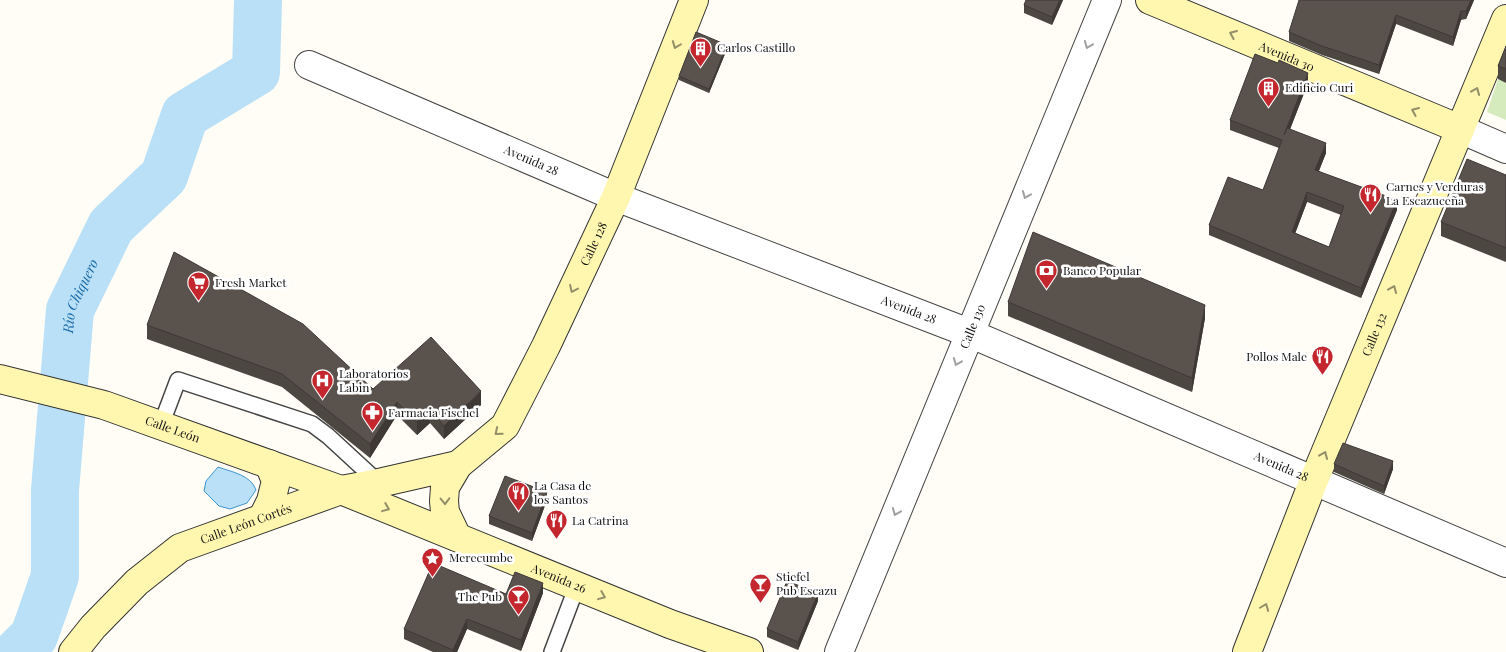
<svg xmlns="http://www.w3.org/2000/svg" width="1506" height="652" font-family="'Playfair Display',serif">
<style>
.park{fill:#d5ebbd}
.water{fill:#b9e0f7;stroke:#3f96cf}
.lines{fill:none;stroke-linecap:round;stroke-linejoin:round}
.river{stroke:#b9e0f7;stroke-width:48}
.lane-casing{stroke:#444;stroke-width:18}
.street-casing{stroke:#444;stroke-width:30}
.secondary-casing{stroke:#333;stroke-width:30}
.lane{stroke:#fff;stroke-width:15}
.street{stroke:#fff;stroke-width:28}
.secondary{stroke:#fff6b0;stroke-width:28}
.wall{fill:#4d4742;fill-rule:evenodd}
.shaded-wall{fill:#3f3936}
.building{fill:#5a524d;stroke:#3f3936;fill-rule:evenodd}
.oneway{stroke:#948f68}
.oneway2{stroke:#a0a0a0}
.labels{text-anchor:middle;stroke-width:5;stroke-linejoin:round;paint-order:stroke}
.poi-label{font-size:12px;fill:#111;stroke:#fff;text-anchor:start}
.street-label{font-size:12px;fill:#111;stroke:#fff}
.water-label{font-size:14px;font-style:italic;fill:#1768a6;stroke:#fff}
</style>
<rect width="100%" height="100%" fill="#fffdf5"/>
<path class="park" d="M1498,79L1506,83V120L1487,112Z"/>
<path class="water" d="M218,467C232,472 251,475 256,490L247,503L230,509L219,506L204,491L206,481Z"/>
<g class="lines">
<path class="river" id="s1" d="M18,652L34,636L55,576V490L70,310L111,226L164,176L185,115L256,72L258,0"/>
<defs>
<path id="lane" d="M161,425L178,380L312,424L328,436L379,483
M552,652L577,586"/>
<g id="street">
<path id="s2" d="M309,65L616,197L969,333L1506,563"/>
<path d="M1460,129L1506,149"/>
<path id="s3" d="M839,652L1107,0"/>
</g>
<g id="secondary">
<path id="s4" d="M1150,0L1460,129"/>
<path id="s5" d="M0,379L104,405L341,490L670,624L749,652"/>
<path d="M263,517L271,501L276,481L269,464"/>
<path id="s6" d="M457,537L445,512L444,501L445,487L458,465L505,426L546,346L616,197L694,0"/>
<path id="s7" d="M73,652L93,627L137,582L180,548L341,490L379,483L458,465"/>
<path id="s8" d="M1247,652L1314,480L1506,19"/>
</g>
</defs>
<use href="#lane" class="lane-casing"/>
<use href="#street" class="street-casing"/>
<use href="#secondary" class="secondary-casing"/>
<use href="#lane" class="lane"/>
<use href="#street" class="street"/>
<use href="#secondary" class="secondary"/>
</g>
<path class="wall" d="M1026,0H1063L1052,25L1024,13V5Z
M1474,0L1466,19L1461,20L1453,46L1396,24L1379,74L1322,55L1289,41V32Z
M1506,46V83L1498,79V66Z
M727,49L709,93L679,80V76Z
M1308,83L1290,129L1326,153L1319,171L1397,210L1361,298L1209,235V225L1263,190L1279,148L1230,130V120ZM1307,202L1341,215L1329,247L1295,233Z
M1506,175V262L1441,236V222Z
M1008,302L1205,318L1192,392L1008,316Z
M147,325L373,389L481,405L444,439L430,423L417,435L397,415L370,458L282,387L147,339Z
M1334,464L1393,469L1384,494L1334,472Z
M547,500L532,541L489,524V516Z
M543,593L521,651L467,629L457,652H433L404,639V629Z
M818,601L798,650L767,637V629Z"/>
<path class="shaded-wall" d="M1060,0H1063L1052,25V17Z
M1471,0H1474L1466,19V11Z
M1461,11V20L1453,46V37Z
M1396,15V24L1379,74V65Z
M727,45V49L709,93V89Z
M1308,73V83L1284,145V135Z
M1326,143V153L1315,180V170Z
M1307,192V202L1292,242V232Z
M1397,200V210L1361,298V288Z
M1205,305V318L1192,392V378Z
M481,391V405L444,439V426Z
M397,402V415L370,458V444Z
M430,410V423L417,435V422Z
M1393,461V469L1384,494V486Z
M547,492V500L532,541V533Z
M543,583V593L521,651V640Z
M818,593V601L798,650V642Z
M467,619V629L457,652H453V650Z"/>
<path class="building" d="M1026,0H1060L1052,17L1024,5Z
M1299,0H1471L1466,11H1461L1453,37L1396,15L1379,65L1322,46L1289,32Z
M696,32L727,45L709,89L679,76Z
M1506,46V69L1498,66Z
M1255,54L1278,63L1279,60L1308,73L1284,135L1287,128L1326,143L1315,170L1397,200L1361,288L1209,225L1228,177L1263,190L1282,140L1230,120ZM1307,192L1344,206L1329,247L1292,232Z
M1467,159L1506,175V248L1441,222Z
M1033,232L1205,305L1192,378L1008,302Z
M174,252L303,324L373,389L431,337L481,391L444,426L430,410L417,422L397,402L370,444L282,374L147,325Z
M1343,443L1393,461L1384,486L1334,464Z
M505,476L547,492L532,533L489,516Z
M433,563L506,594L515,572L543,583L521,640L467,619L453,650L404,629Z
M787,581L818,593L798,642L767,629Z"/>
<defs><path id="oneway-chevron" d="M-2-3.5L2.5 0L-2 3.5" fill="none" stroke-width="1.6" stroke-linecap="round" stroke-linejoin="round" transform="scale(1.25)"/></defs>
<g class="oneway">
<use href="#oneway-chevron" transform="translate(1233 34) rotate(-157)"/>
<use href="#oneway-chevron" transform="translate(676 45) rotate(111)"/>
<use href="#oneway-chevron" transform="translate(1476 91) rotate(-67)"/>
<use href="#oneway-chevron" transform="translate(1415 111) rotate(-157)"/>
<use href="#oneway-chevron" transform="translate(573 289) rotate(115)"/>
<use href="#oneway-chevron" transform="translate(1393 289) rotate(-67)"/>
<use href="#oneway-chevron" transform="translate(498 432) rotate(141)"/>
<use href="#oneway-chevron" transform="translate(1324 455) rotate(-67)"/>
<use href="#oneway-chevron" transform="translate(445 501) rotate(89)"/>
<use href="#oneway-chevron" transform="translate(386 508) rotate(22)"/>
<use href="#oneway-chevron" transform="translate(602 596) rotate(22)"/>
<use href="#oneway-chevron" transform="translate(1265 607) rotate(-69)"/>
</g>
<g class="oneway2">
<use href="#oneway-chevron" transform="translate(1088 45) rotate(112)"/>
<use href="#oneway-chevron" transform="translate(1026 195) rotate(112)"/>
<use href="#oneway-chevron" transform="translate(957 362) rotate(112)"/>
<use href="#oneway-chevron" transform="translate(896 512) rotate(112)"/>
</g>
<defs>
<symbol id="building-pin" viewBox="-11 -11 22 30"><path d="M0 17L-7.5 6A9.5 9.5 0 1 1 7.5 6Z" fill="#c4262e" stroke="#fff"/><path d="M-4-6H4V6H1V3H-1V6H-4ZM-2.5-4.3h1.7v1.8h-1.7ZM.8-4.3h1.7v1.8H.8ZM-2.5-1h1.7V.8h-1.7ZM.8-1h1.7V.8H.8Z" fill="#fff"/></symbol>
<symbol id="restaurant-pin" viewBox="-11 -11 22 30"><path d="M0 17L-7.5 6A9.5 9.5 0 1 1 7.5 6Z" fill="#c4262e" stroke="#fff"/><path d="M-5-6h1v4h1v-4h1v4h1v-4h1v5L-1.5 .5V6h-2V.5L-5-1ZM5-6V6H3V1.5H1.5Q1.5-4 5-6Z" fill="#fff"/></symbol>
<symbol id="bank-pin" viewBox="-11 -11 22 30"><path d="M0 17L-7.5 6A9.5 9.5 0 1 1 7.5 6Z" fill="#c4262e" stroke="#fff"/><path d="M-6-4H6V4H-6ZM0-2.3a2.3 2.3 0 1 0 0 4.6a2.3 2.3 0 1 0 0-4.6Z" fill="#fff"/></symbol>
<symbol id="supermarket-pin" viewBox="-11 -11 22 30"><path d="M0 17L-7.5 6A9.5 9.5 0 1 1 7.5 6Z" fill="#c4262e" stroke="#fff"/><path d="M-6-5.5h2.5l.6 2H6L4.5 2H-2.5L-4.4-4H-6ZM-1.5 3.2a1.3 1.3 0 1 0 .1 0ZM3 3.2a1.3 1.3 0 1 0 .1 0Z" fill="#fff"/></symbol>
<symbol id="hospital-pin" viewBox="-11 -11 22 30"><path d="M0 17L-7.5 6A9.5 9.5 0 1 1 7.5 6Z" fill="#c4262e" stroke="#fff"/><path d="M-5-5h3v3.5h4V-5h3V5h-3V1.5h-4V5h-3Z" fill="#fff"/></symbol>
<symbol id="pharmacy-pin" viewBox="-11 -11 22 30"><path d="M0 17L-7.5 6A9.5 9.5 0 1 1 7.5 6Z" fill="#c4262e" stroke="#fff"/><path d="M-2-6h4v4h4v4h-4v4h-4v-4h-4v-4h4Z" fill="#fff"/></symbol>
<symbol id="sight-pin" viewBox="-11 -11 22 30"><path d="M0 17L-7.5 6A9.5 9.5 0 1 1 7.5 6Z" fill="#c4262e" stroke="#fff"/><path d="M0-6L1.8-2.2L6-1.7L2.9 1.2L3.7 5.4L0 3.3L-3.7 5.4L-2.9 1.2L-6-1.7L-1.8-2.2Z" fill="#fff"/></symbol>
<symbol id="bar-pin" viewBox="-11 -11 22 30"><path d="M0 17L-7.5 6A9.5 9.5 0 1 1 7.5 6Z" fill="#c4262e" stroke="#fff"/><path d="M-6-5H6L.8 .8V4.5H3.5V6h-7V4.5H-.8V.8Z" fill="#fff"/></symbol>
</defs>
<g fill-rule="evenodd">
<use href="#building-pin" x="688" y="36" width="25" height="34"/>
<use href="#building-pin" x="1256" y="76" width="25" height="34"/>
<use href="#restaurant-pin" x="1358" y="182" width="25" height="34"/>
<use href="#bank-pin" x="1034" y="258" width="25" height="34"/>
<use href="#supermarket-pin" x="186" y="270" width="25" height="34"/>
<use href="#restaurant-pin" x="1310" y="344" width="25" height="34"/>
<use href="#hospital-pin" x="310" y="368" width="25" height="34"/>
<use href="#pharmacy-pin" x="360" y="400" width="25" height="34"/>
<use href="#restaurant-pin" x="506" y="480" width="25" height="34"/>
<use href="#restaurant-pin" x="544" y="508" width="25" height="34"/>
<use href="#sight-pin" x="420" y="546" width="25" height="34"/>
<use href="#bar-pin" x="748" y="572" width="25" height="34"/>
<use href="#bar-pin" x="506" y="584" width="25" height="34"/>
</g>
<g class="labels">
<g class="poi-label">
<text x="717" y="52">Carlos Castillo</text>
<text x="1285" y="92">Edificio Curi</text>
<text x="1386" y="191">Carnes y Verduras<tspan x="1386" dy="14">La Escazuceña</tspan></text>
<text x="1063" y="275">Banco Popular</text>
<text x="215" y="287">Fresh Market</text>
<text x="1307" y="361" text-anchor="end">Pollos Male</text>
<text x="339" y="378">Laboratorios<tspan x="339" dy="14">Labin</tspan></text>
<text x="388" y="417">Farmacia Fischel</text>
<text x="534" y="490">La Casa de<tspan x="534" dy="14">los Santos</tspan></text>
<text x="572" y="525">La Catrina</text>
<text x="449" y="562">Merecumbe</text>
<text x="776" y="581">Stiefel<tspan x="776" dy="14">Pub Escazu</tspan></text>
<text x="502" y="601" text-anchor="end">The Pub</text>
</g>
<g class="street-label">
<text dy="4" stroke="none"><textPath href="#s4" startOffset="148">Avenida 30</textPath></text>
<text dy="4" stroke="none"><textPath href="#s2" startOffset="242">Avenida 28</textPath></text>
<text dy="4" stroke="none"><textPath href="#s6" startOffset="342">Calle 128</textPath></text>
<text dy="4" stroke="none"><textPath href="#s2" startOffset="648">Avenida 28</textPath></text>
<text dy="4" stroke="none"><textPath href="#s3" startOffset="352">Calle 130</textPath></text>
<text dy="4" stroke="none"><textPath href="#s8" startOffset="342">Calle 132</textPath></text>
<text dy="4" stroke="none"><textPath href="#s5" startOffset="180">Calle León</textPath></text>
<text dy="4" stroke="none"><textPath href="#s2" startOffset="1052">Avenida 28</textPath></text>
<text dy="4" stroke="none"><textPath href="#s7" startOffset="220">Calle León Cortés</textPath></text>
<text dy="4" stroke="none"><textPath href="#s5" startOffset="594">Avenida 26</textPath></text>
</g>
<g class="water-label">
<text dy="5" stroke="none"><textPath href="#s1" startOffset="369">Río Chiquero</textPath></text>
</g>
</g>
</svg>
